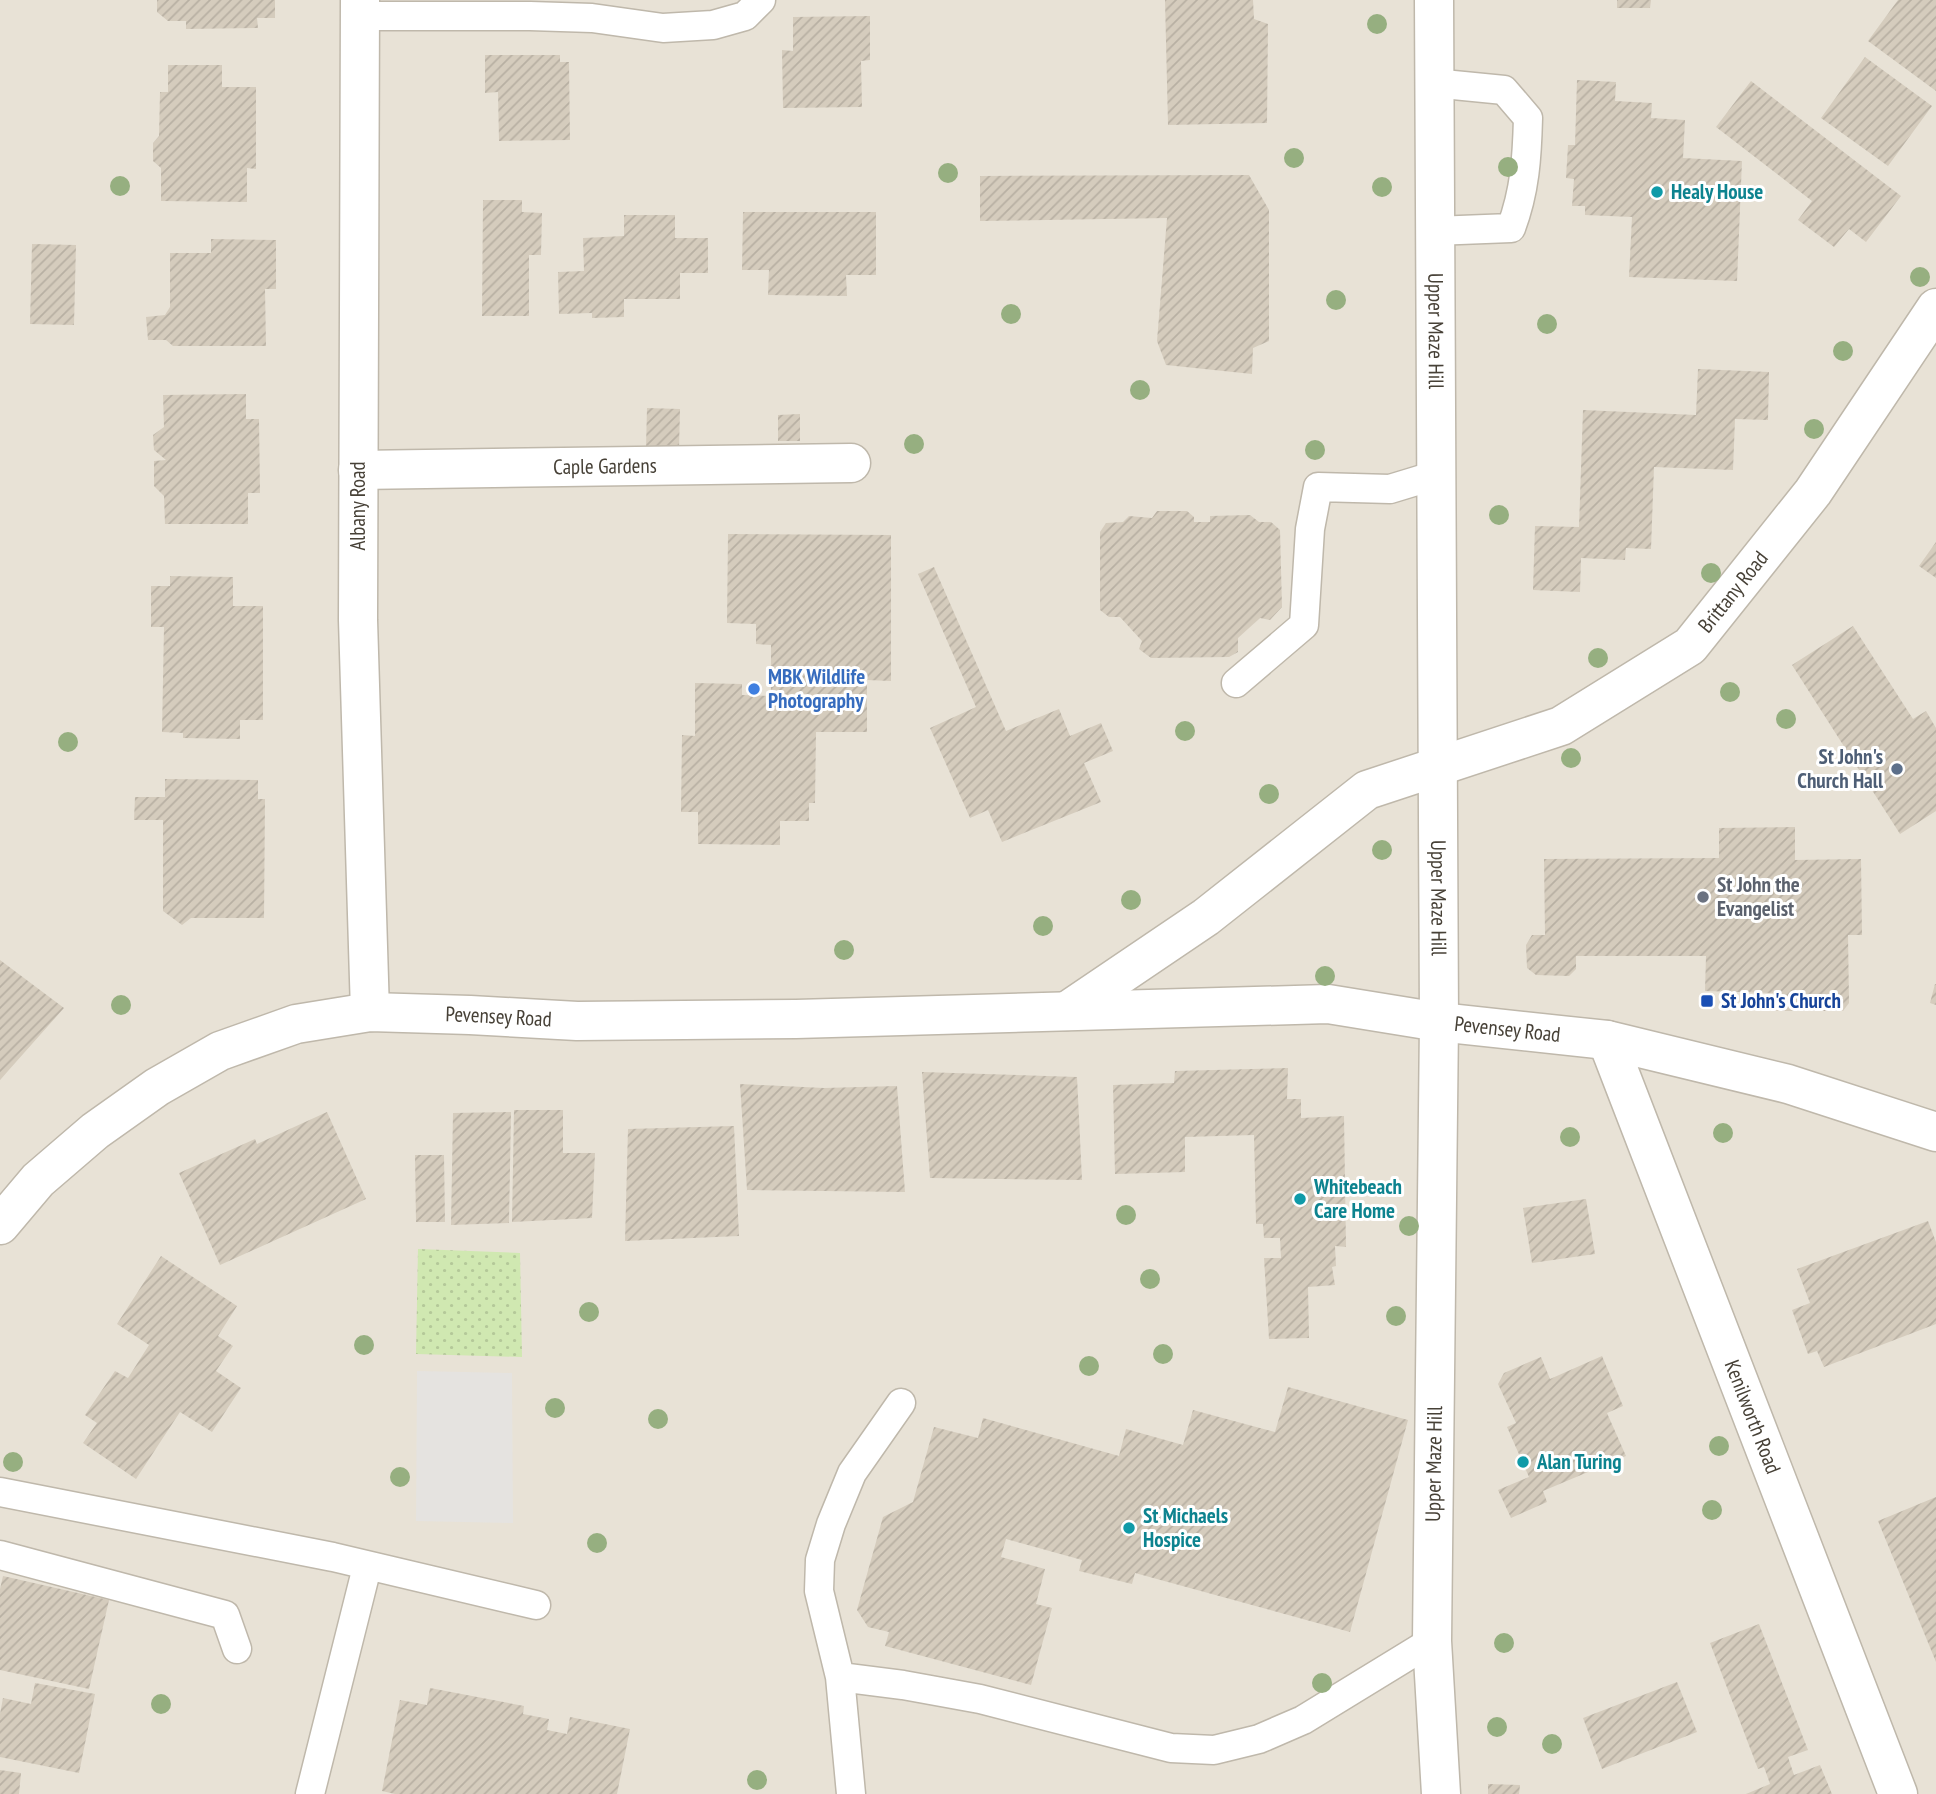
<svg xmlns="http://www.w3.org/2000/svg" width="1936" height="1794" font-family="'PT Sans Narrow',sans-serif">
<style>
.residential{fill:#e8e2d6}
.garden{fill:url(#garden-dots)}
.parking{fill:#e5e3e0}
.building{fill:url(#building-hatch)}
.lines{fill:none;stroke-linecap:round;stroke-linejoin:round}
.lane-casing{stroke:#bfb8ab;stroke-width:31}
.street-casing{stroke:#bfb8ab;stroke-width:41}
.lane{stroke:#fff;stroke-width:28}
.street{stroke:#fff;stroke-width:38}
.tree{fill:#96af80}
.culture-dot{fill:#0f9aa8;stroke:#fff;stroke-width:2.5}
.shop-dot{fill:#3f7fe0;stroke:#fff;stroke-width:2.5}
.service-dot{fill:#5c6f8a;stroke:#fff;stroke-width:2.5}
.worship-dot{fill:#6b7280;stroke:#fff;stroke-width:2.5}
.transit-dot{fill:#1a4fb4;stroke:#fff;stroke-width:2.5}
.labels{text-anchor:middle;stroke-width:6;stroke-linejoin:round;paint-order:stroke}
.culture-label{font-size:21px;font-weight:bold;fill:#0d838f;stroke:#fff;text-anchor:start}
.street-label{font-size:21px;fill:#474137;stroke:#fff}
.shop-label{font-size:21px;font-weight:bold;fill:#366cbe;stroke:#fff;text-anchor:start}
.service-label{font-size:21px;font-weight:bold;fill:#4e5e75;stroke:#fff;text-anchor:end}
.worship-label{font-size:21px;font-weight:bold;fill:#5b616d;stroke:#fff;text-anchor:start}
.transit-label{font-size:21px;font-weight:bold;fill:#164399;stroke:#fff;text-anchor:start}
</style>
<defs>
<pattern id="garden-dots" width="8" height="8" patternUnits="userSpaceOnUse" patternTransform="scale(1.75)"><rect width="8" height="8" fill="#d0e8b1"/><path d="M2 2h.1M6 6h.1" fill="none" stroke="#b4c899" stroke-width="1.8" stroke-linecap="round"/></pattern>
<pattern id="building-hatch" width="6" height="6" patternUnits="userSpaceOnUse" patternTransform="scale(1.75)"><rect width="6" height="6" fill="#d5ccbd"/><path d="M-1 1l2-2M0 6l6-6M5 7l2-2" fill="none" stroke="#b8b0a3"/></pattern>
</defs>
<rect width="100%" height="100%" fill="#f4f0e8"/>
<path class="residential" d="M0,0H1936V1794H0Z"/>
<path class="garden" d="M418,1249L520,1253L522,1357L416,1354Z"/>
<path class="parking" d="M417,1371L512,1373L513,1523L416,1521Z"/>
<path class="building" d="M157,0H275V18H257L258,28L186,29V21H168L157,12Z
M1165,0H1253L1254,19L1268,24L1267,123L1168,125Z
M1617,0H1651L1650,8H1617Z
M1898,0H1936V91L1868,41Z
M870,16V60L861,61L862,107L783,108L782,50L793,51V17Z
M485,55H560V62H569L570,140L499,141L498,92L485,93Z
M1865,57L1932,106L1888,166L1821,118Z
M168,65H222V87H256V169L247,168V202L161,201V168L153,161V143L159,136L160,92H168Z
M1577,80L1616,82L1615,101L1652,103L1651,118L1685,120L1683,158L1742,161L1737,281L1629,277L1632,217L1585,215V206H1572L1574,179L1566,178L1568,145H1575Z
M1751,81L1901,196L1866,242L1849,229L1834,247L1798,220L1812,201L1716,127Z
M1249,175L1269,210V341L1253,348L1252,374L1166,365L1157,341L1167,218L980,221V176Z
M483,200H522V212L542,213L541,255H529V316H482Z
M743,212H876V275H846L847,296L768,295L769,270H742Z
M624,215H675V238H708V273H680V299H624V317L592,318V313L559,314L558,272L584,271L583,238L624,236Z
M211,239L276,240V289H265L266,346H173L166,340H148L146,317L165,315L170,307V253H211Z
M32,244L76,245L74,325L30,324Z
M1698,369L1769,372L1768,420L1735,419L1733,470L1654,467L1651,549L1626,548L1625,560L1581,558L1580,592L1533,590L1535,526L1579,527L1583,410L1696,415Z
M246,394V419H259L260,493H248V524H165L164,496L154,486V461L166,460L154,450L153,435L164,427L163,395Z
M647,408L680,409L679,449L646,448Z
M800,414V441H778V415Z
M1157,511H1187L1194,517V522H1210V516L1250,515L1259,522H1271L1280,530L1282,607L1270,620L1260,618L1238,638V652L1229,657L1151,658L1139,649L1142,641L1120,617H1109L1100,610V532L1106,523L1123,522L1129,516L1152,518Z
M728,534L891,535V681L867,680V732H816L815,803H809V821H780V845L698,844V812H681L682,735L695,736V683L742,684V695L771,696V645L756,644V624L727,623Z
M1936,542V578L1919,566Z
M934,567L1006,731L1059,709L1070,736L1101,723L1113,751L1084,763L1101,802L1002,842L988,810L970,818L930,728L976,707L918,574Z
M170,576L233,577V606H263V720H240V739L183,738V733L162,732L164,627H151V586H170Z
M1853,626L1913,719L1926,711L1936,728V811L1900,834L1792,665Z
M165,779L258,780V799H265L264,918H191L182,925L163,911V820H134L135,797H165Z
M1795,827V860L1861,859L1862,935H1848L1849,1003L1843,1011H1773V993L1705,991L1706,956H1576V969L1569,976L1536,975L1527,968L1526,945L1532,935H1545L1544,859L1719,858V828Z
M0,960L64,1008L0,1080Z
M1935,984H1936V1005L1930,1003Z
M1288,1068L1287,1099H1301V1118L1344,1116L1346,1247L1335,1246L1336,1266L1332,1267L1335,1285L1308,1287L1309,1338L1269,1339L1264,1258H1281L1280,1238H1264L1263,1224H1256L1254,1135L1185,1137V1172L1115,1174L1113,1085L1174,1083L1175,1071Z
M922,1072L1077,1077L1082,1180L930,1178Z
M740,1084L824,1088L897,1086L905,1192L747,1190Z
M514,1110H563V1153H595L592,1218L512,1222Z
M327,1112L366,1199L220,1265L179,1173L255,1139L257,1144Z
M511,1112L509,1223L451,1225L453,1113Z
M734,1126L739,1236L625,1241L628,1129Z
M415,1155H444L445,1222H416Z
M1586,1199L1595,1254L1532,1263L1523,1208Z
M1928,1221L1936,1242V1324L1824,1367L1817,1351L1808,1354L1792,1310L1810,1303L1797,1269Z
M161,1256L237,1306L218,1336L233,1346L216,1371L241,1388L212,1432L180,1412L136,1479L83,1443L97,1423L85,1415L115,1371L128,1378L149,1345L117,1324Z
M1602,1356L1623,1406L1607,1413L1626,1456L1543,1491L1547,1502L1511,1518L1498,1490L1529,1477L1507,1427L1516,1423L1498,1384L1504,1373L1541,1357L1550,1379Z
M1288,1387L1408,1420L1350,1632L1135,1573L1132,1584L1079,1571L1082,1560L1006,1539L1001,1557L1045,1569L1036,1604L1052,1608L1031,1685L885,1646L889,1632L868,1627L857,1610L883,1517L913,1502L934,1427L978,1438L983,1418L1119,1456L1126,1429L1183,1445L1193,1410L1275,1432Z
M1936,1497V1662L1878,1521Z
M3,1576L109,1600L89,1689L0,1670V1589Z
M1759,1624L1808,1750L1788,1757L1794,1775L1820,1765L1832,1794H1746L1770,1784L1764,1767L1758,1769L1710,1643Z
M1677,1682L1697,1732L1602,1769L1583,1718Z
M35,1683L95,1694L79,1773L0,1757V1714L3,1698L31,1704Z
M430,1688L524,1706L523,1714L549,1719L547,1730L567,1734L570,1717L630,1729L617,1794H395L382,1791L400,1700L427,1705Z
M0,1770L21,1773L19,1794H0Z
M1488,1784L1520,1785L1519,1794H1488Z"/>
<g class="lines">
<defs>
<path id="lane" d="M359,16H530L592,18L663,28L713,25L745,16L761,0
M1433,83L1504,90L1528,118C1527,157 1525,191 1511,228L1434,231
M1236,683L1304,625L1310,529L1318,487L1390,489L1436,475
M0,1492L333,1557L536,1605
M0,1555L225,1615L237,1649
M840,1677L903,1685L980,1699L1171,1748L1214,1750L1259,1739L1303,1720L1432,1641
M310,1794L367,1567
M851,1794L840,1677L819,1591L820,1560L831,1524L852,1473L901,1403"/>
<g id="street">
<path d="M360,0L358,620L370,1012"/>
<path id="s1" d="M1434,0L1439,1022L1432,1641L1441,1794"/>
<path id="s2" d="M358,470L851,463"/>
<path id="s3" d="M1067,1011L1206,917L1367,790L1561,726L1690,646L1813,492L1936,308"/>
<path id="s4" d="M1607,1040L1898,1794"/>
<path id="s5" d="M0,1225L38,1180L95,1131L157,1087L220,1051L296,1024L370,1012L470,1015L577,1021L796,1019L1328,1004L1439,1022L1607,1040L1788,1084L1936,1132"/>
</g>
</defs>
<use href="#lane" class="lane-casing"/>
<use href="#street" class="street-casing"/>
<use href="#lane" class="lane"/>
<use href="#street" class="street"/>
</g>
<g class="tree">
<circle cx="1377" cy="24" r="10"/>
<circle cx="1294" cy="158" r="10"/>
<circle cx="1508" cy="167" r="10"/>
<circle cx="948" cy="173" r="10"/>
<circle cx="120" cy="186" r="10"/>
<circle cx="1382" cy="187" r="10"/>
<circle cx="1920" cy="277" r="10"/>
<circle cx="1336" cy="300" r="10"/>
<circle cx="1011" cy="314" r="10"/>
<circle cx="1547" cy="324" r="10"/>
<circle cx="1843" cy="351" r="10"/>
<circle cx="1140" cy="390" r="10"/>
<circle cx="1814" cy="429" r="10"/>
<circle cx="914" cy="444" r="10"/>
<circle cx="1315" cy="450" r="10"/>
<circle cx="1499" cy="515" r="10"/>
<circle cx="1711" cy="573" r="10"/>
<circle cx="1598" cy="658" r="10"/>
<circle cx="1730" cy="692" r="10"/>
<circle cx="1786" cy="719" r="10"/>
<circle cx="1185" cy="731" r="10"/>
<circle cx="68" cy="742" r="10"/>
<circle cx="1571" cy="758" r="10"/>
<circle cx="1269" cy="794" r="10"/>
<circle cx="1382" cy="850" r="10"/>
<circle cx="1131" cy="900" r="10"/>
<circle cx="1043" cy="926" r="10"/>
<circle cx="844" cy="950" r="10"/>
<circle cx="1325" cy="976" r="10"/>
<circle cx="121" cy="1005" r="10"/>
<circle cx="1723" cy="1133" r="10"/>
<circle cx="1570" cy="1137" r="10"/>
<circle cx="1126" cy="1215" r="10"/>
<circle cx="1409" cy="1226" r="10"/>
<circle cx="1150" cy="1279" r="10"/>
<circle cx="589" cy="1312" r="10"/>
<circle cx="1396" cy="1316" r="10"/>
<circle cx="364" cy="1345" r="10"/>
<circle cx="1163" cy="1354" r="10"/>
<circle cx="1089" cy="1366" r="10"/>
<circle cx="555" cy="1408" r="10"/>
<circle cx="658" cy="1419" r="10"/>
<circle cx="1719" cy="1446" r="10"/>
<circle cx="13" cy="1462" r="10"/>
<circle cx="400" cy="1477" r="10"/>
<circle cx="1712" cy="1510" r="10"/>
<circle cx="597" cy="1543" r="10"/>
<circle cx="1504" cy="1643" r="10"/>
<circle cx="1322" cy="1683" r="10"/>
<circle cx="161" cy="1704" r="10"/>
<circle cx="1497" cy="1727" r="10"/>
<circle cx="1552" cy="1744" r="10"/>
<circle cx="757" cy="1780" r="10"/>
</g>
<g class="culture-dot">
<circle cx="1657" cy="192" r="7"/>
<circle cx="1300" cy="1199" r="7"/>
<circle cx="1523" cy="1462" r="7"/>
<circle cx="1129" cy="1528" r="7"/>
</g>
<circle class="shop-dot" cx="754" cy="689" r="7"/>
<circle class="service-dot" cx="1897" cy="769" r="7"/>
<circle class="worship-dot" cx="1703" cy="897" r="7"/>
<rect class="transit-dot" x="1700" y="994" width="14" height="14" rx="3.5"/>
<g class="labels">
<g class="culture-label">
<text x="1671" y="199">Healy House</text>
<text x="1314" y="1194">Whitebeach<tspan x="1314" dy="24">Care Home</tspan></text>
<text x="1537" y="1469">Alan Turing</text>
<text x="1143" y="1523">St Michaels<tspan x="1143" dy="24">Hospice</tspan></text>
</g>
<g class="street-label">
<text dy="7" stroke="none"><textPath href="#s1" startOffset="331">Upper Maze Hill</textPath></text>
<text dy="7" stroke="none"><textPath href="#s2" startOffset="247">Caple Gardens</textPath></text>
<text transform="translate(358 506) rotate(-90)" y="7">Albany Road</text>
<text dy="7" stroke="none"><textPath href="#s3" startOffset="798">Brittany Road</textPath></text>
<text dy="7" stroke="none"><textPath href="#s1" startOffset="898">Upper Maze Hill</textPath></text>
<text dy="7" stroke="none"><textPath href="#s5" startOffset="567">Pevensey Road</textPath></text>
<text dy="7" stroke="none"><textPath href="#s5" startOffset="1578">Pevensey Road</textPath></text>
<text dy="7" stroke="none"><textPath href="#s4" startOffset="404">Kenilworth Road</textPath></text>
<text transform="translate(1434 1464) rotate(-89)" y="7">Upper Maze Hill</text>
</g>
<g class="shop-label">
<text x="768" y="684">MBK Wildlife<tspan x="768" dy="24">Photography</tspan></text>
</g>
<g class="service-label">
<text x="1883" y="764">St John's<tspan x="1883" dy="24">Church Hall</tspan></text>
</g>
<g class="worship-label">
<text x="1717" y="892">St John the<tspan x="1717" dy="24">Evangelist</tspan></text>
</g>
<g class="transit-label">
<text x="1721" y="1008">St John's Church</text>
</g>
</g>
</svg>
